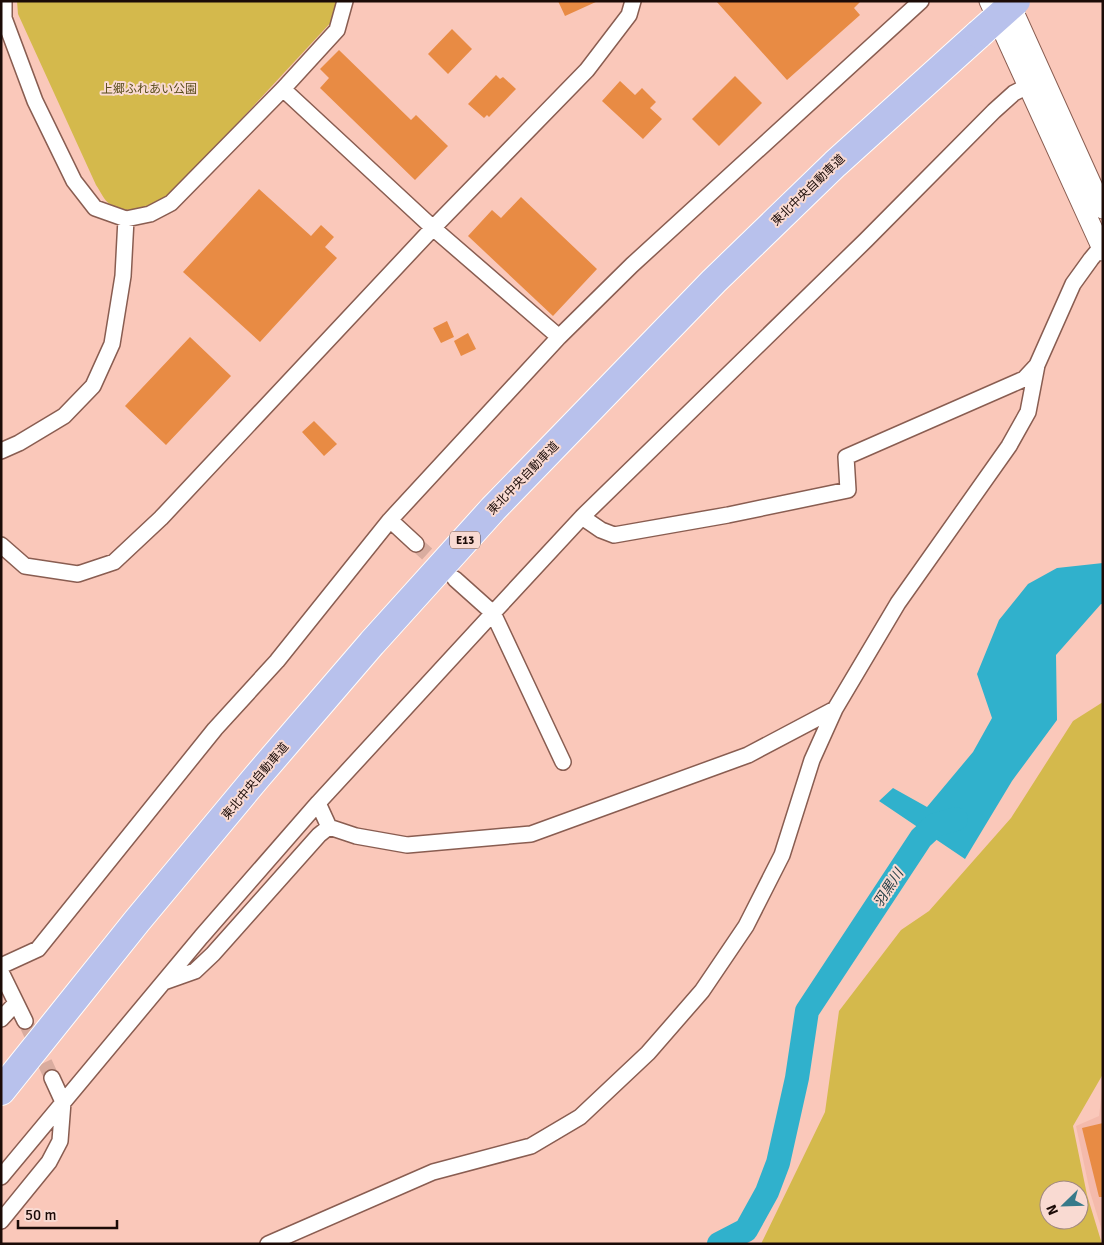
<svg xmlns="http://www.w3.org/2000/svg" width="1104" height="1245" font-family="Signika,'Noto Sans JP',sans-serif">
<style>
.built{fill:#f4baab}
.green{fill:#d4b94c;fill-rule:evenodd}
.water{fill:#30b1cc}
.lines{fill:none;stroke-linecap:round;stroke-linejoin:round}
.river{stroke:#30b1cc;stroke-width:24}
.building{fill:#e88b44}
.minor-tunnel{stroke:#d9ac9f;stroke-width:15;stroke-dasharray:15 8;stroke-linecap:butt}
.minor-casing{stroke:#895d51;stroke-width:18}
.tertiary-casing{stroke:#895d51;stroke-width:21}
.motorway-casing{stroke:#fff;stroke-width:30}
.minor{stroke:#fff;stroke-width:15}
.tertiary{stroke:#fff;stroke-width:19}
.motorway{stroke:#b8c1ec;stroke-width:28}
.motorway-bridge-casing{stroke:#fff;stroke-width:30;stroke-linecap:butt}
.motorway-bridge{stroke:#b8c1ec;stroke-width:28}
.labels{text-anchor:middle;stroke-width:4;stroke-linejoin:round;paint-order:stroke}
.shield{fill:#f9dad2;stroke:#5e4944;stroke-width:1}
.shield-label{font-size:11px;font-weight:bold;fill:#1b0b07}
.park-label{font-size:12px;fill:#594d1c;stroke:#f9dad2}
.street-label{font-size:12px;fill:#1b0b07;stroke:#f9dad2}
.water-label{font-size:14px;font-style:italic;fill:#274148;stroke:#f9dad2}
</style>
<rect width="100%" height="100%" fill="#fac8ba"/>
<path class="built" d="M1103,1083V1234L1090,1192L1076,1126L1099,1116Z"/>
<path class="green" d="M17,1H345L334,19L169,197C150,208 130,216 110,204C104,201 100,190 96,185L18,14Z
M1103,702V1074L1073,1126L1087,1195L1102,1244H761L825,1112L839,1011L901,930L929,911L1011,818L1073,721ZM1049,1190H1079V1220H1049Z"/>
<path class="water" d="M1103,563V604H1101L1056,655L1057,720L1012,781L965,859L879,801L893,788L927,807L973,752L992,718L977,674L999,620L1028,584L1057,568Z"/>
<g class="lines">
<path class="river" d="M719,1244L746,1230L767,1192L778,1163L797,1078L807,1011L921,838L935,825L956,819"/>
</g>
<path class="building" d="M558,1H598L565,16Z
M716,1H861L854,8L860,15L787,80Z
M452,29L472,49L448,74L428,54Z
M339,50L411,120L416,115L448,146L415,180L320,88L329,78L320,69Z
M496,75L500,79L503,77L516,89L489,117L487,115L484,118L468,104Z
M735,76L762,103L719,146L692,119Z
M620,81L635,95L642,88L656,102L650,108L662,119L643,139L602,101Z
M259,189L311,236L321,225L334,237L325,247L337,258L260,342L183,272Z
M521,197L597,269L553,316L468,236L492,210L501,218Z
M447,321L454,337L441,343L433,328Z
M468,333L476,349L461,356L454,341Z
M190,337L231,376L166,445L125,406Z
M314,421L337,444L324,456L302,432Z
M1103,1123V1197H1099L1082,1128Z"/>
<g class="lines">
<path class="minor-tunnel" d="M416,544L445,570
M25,1021L52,1078"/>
<defs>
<path id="minor" d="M4,1V18L35,101L74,181L95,208L126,219L150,214L171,203L283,89L337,30L345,1
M283,89L433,228L559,337
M1,451L19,443L64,416L93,386L112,344L123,276L126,219
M582,517L601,530L614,535L728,515L848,490L846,457L1024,379L1037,365
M390,520L416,544
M1,545L25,566L78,574L114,562L161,518L433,228L587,70L629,15L633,1
M455,579L493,613L563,762
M318,803L329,827L356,836L407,845L531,834L748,755L835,709
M1,966L38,949L215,729L277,661L390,520L559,337L632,265L921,1
M1,972L25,1021
M164,982L195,971L213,954L319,835L329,827
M1,1019L16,1003
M1,1177L201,937L318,803L493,613L582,517L866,240L994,111L1014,93L1028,86
M1,1221L49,1162L60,1141L63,1102L52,1078
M268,1244L433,1172L531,1146L580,1117L648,1053L702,991L746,926L782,855L812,760L835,709L898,603L1009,446L1028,412L1037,365L1073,284L1091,259L1101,247"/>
<path id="tertiary" d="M989,1L1103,251
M1009,1L1103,209"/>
<path id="motorway" d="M1,1091L137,921L256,778L372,643L493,509L714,281L835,164L979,34"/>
</defs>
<use href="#minor" class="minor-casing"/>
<use href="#tertiary" class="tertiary-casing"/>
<use href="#motorway" class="motorway-casing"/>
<use href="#minor" class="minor"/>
<use href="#tertiary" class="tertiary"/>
<use href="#motorway" class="motorway"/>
<defs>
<path id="motorway-bridge" d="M979,34L1016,1"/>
</defs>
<use href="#motorway-bridge" class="motorway-bridge-casing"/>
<use href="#motorway-bridge" class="motorway-bridge"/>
</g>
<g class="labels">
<rect class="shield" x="450" y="531.5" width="30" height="17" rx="4"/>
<g class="shield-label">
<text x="465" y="544">E13</text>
</g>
<g class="park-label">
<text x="149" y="93">上郷ふれあい公園</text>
</g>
<g class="street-label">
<text transform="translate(808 190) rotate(-44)" y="4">東北中央自動車道</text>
<text transform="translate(523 478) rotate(-46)" y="4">東北中央自動車道</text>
<text transform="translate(255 781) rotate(-50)" y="4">東北中央自動車道</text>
</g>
<g class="water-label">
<text transform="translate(888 888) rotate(-57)" y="5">羽黒川</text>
</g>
</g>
<rect width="1104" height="1245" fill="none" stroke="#1b0b07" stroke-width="5"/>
<g transform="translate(1064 1205) rotate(247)"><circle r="24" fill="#f9dad2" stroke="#a08781"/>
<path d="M0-4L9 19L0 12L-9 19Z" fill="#377a8a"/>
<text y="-8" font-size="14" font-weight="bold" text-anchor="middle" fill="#1b0b07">N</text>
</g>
<path d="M18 1220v8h99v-8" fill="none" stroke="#1b0b07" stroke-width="2.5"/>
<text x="25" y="1220" font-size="15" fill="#1b0b07" stroke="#f9dad2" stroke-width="4" paint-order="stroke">50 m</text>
</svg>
